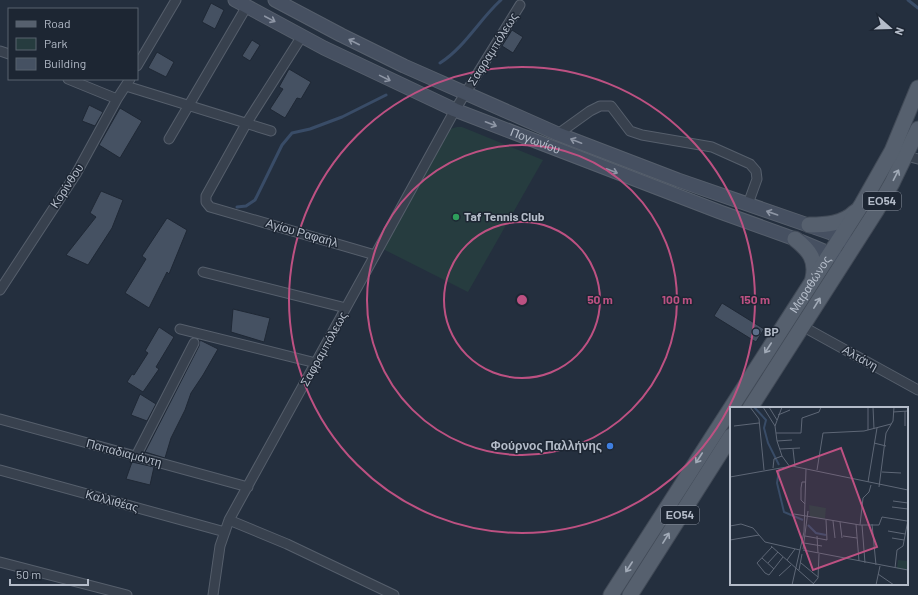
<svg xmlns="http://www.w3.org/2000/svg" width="918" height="595" font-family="Barlow,sans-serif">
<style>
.green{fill:#263c3f}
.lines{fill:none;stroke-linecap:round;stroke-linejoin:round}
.stream{stroke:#394c67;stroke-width:3}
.building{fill:#455162;stroke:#1f2835}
.minor-casing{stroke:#565f6c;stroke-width:11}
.secondary-casing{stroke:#565f6c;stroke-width:15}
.primary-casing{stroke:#414a57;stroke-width:17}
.minor{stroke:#38414e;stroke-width:9}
.secondary{stroke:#465061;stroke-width:13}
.primary{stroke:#56606e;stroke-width:15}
.oneway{stroke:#8e96a5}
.oneway2{stroke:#a1aab7}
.ring{fill:none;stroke:#bd5182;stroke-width:2}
.leisure-dot{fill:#2e9e5b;stroke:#1d2633;stroke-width:1.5}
.service-dot{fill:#5c6f8a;stroke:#1d2633;stroke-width:1.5}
.shop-dot{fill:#3f7fe0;stroke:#1d2633;stroke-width:1.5}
.labels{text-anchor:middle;stroke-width:3;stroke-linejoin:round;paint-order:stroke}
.shield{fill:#1d2633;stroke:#878f9c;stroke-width:1}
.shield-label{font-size:11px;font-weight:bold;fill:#b4bcc9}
.street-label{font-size:12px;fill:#b4bcc9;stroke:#1d2633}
.poi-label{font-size:12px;font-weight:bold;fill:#b4bcc9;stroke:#1d2633;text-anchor:start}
.inset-river{fill:none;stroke:#394c67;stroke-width:2}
.inset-road{fill:none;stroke:#5e6776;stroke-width:1}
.view{fill:#bd5182;fill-opacity:0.15;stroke:#bd5182;stroke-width:2}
.inset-edge{fill:none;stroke:#b4bcc9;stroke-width:2}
.centre{fill:#bd5182;stroke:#1d2633;stroke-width:2}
.ring-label{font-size:12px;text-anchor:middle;font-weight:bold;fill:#bd5182;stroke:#1d2633;stroke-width:3;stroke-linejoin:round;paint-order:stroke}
</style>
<rect width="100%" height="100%" fill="#242f3e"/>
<path class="green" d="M457,127H462L543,160L468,292L383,249L450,129Z"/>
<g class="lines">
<path class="stream" d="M908,0L918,8
M440,63C465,47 479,20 501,0
M237,207L246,206L255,200L282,145L292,133L310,129L342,117L386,95"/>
</g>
<path class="building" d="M211,3L224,10L215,29L202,22Z
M512,30L523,37L513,53L502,46Z
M252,40L260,45L250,61L242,56Z
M157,52L174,62L166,77L148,68Z
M289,69L311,82L301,99L297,98L285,118L270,109L283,89L279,87Z
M89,105L103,112L95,126L82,121Z
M120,108L142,121L120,158L99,145Z
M101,191L123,200L112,228L88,265L66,255L96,217L90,213Z
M167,218L187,230L169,274L167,272L149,308L125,293L146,259L142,256Z
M722,303L764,329L756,342L714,316Z
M233,309L270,318L264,342L231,332Z
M159,327L174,337L156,367L159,369L143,392L127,382L132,374L134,375L148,353L145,351Z
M200,340L218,349L203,375L191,393L185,410L171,438L165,458L145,452L199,346Z
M140,394L156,404L147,421L131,415Z
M132,462L154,467L150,485L126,479Z"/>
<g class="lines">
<defs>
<path id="minor" d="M302,36L246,124L206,196V202L210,207L375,255
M0,51L9,54
M137,66L176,0
M68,79L117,99
M126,86L271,131
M558,134L590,111L600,106H611L630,131L642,135L712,147L750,164L756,171L757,179L748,204
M169,139L247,6
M906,156L918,159
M203,272L346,308
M0,290L76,174L117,99L130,79
M802,326L918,390
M180,329L316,363
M0,419L248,487
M136,456L194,343
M0,470L225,532
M229,520L287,544L394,595
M0,562L127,595
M213,595L220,546L229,520L455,110L520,5"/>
<g id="secondary">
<path id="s1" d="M235,0L324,48L455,110L720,212L795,239L838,257"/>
<path d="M275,0L341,35L404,66L558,134L678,180L831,233L849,242"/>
</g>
<g id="primary">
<path d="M809,225C825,225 843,224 855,212"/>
<path d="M795,239C809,250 817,260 813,278"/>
<path d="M750,408L876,211L892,183L918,129"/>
<path id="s2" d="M611,595L862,204L892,151L918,88"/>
<path d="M630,595L731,436"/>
</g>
</defs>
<use href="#minor" class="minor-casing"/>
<use href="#secondary" class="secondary-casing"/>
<use href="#primary" class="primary-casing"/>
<use href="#minor" class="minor"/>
<use href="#secondary" class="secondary"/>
<use href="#primary" class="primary"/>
</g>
<defs><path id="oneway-shaft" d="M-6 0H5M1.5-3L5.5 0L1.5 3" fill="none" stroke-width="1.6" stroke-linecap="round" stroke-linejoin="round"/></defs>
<g class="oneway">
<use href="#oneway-shaft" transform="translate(270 19) rotate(28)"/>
<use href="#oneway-shaft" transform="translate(354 42) rotate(-153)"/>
<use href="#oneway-shaft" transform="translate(385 78) rotate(26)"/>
<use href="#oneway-shaft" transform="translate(491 124) rotate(21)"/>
<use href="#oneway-shaft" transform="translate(576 141) rotate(-159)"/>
<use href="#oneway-shaft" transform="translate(612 171) rotate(21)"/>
<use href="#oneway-shaft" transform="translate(772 213) rotate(-161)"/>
</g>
<g class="oneway2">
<use href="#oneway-shaft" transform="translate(896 175) rotate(-63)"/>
<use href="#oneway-shaft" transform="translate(817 303) rotate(-58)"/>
<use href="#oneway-shaft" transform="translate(768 348) rotate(123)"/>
<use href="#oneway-shaft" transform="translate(699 458) rotate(123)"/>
<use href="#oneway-shaft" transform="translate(666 538) rotate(-58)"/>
<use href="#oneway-shaft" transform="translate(629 567) rotate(123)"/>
</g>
<g class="ring">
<circle cx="522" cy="300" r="78"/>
<circle cx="522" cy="300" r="155"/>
<circle cx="522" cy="300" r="233"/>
</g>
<circle class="leisure-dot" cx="456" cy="217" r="4"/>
<circle class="service-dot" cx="756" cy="332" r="4"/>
<circle class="shop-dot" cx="610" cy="446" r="4"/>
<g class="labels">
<g class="shield">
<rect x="863" y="192" width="38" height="18" rx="3"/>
<rect x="661" y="506" width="38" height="18" rx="3"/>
</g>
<g class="shield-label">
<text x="882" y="205">ΕΟ54</text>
<text x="680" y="519">ΕΟ54</text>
</g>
<g class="street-label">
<text transform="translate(493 49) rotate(-58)" y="4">Σαφραμπόλεως</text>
<text dy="4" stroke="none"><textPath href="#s1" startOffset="332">Πογωνίου</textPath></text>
<text transform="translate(67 186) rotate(-57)" y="4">Κορίνθου</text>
<text transform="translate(302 233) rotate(16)" y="4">Αγίου Ραφαήλ</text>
<text dy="4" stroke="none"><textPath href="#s2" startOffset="369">Μαραθώνος</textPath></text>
<text transform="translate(324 349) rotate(-61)" y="4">Σαφραμπόλεως</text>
<text transform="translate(860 358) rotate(29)" y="4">Αλτάνη</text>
<text transform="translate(124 453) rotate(15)" y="4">Παπαδιαμάντη</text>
<text transform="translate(112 501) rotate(15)" y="4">Καλλιθέας</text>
</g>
<g class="poi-label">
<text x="464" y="221">Taf Tennis Club</text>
<text x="764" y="336">BP</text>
<text x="602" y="450" text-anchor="end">Φούρνος Παλλήνης</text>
</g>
</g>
<g transform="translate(730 407)">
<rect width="178" height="178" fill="#242f3e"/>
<path d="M79,98L96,101L95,112L80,110ZM168,153L178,154V163L167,162Z" fill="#263c3f"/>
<path class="inset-river" d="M24,0L36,13L34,21L38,36L49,58M49,63L47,76L54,105L73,113M78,118L86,126L96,128"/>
<path class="inset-road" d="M20,0L29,12L34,63M33,0L45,19M39,0L47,13M52,0L45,19L47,34L52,49L60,60M138,0V23M143,0L144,22M175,4V19M163,5L178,4M48,8L60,3M4,19L29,16M46,26H71L72,11L89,5L91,0M47,34L62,33M144,36L156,39M50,42L70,41M63,42L65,60M43,61L44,52L52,49M87,63L93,26L134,24L161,17M152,65L171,66M0,70L62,59L178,83M138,75L147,21M149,80L156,26L163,14L164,0M163,94L178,96M75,97L71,93V81L72,75H76M162,100L178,102M64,107L130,118H149L152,110L177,114M103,114L105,131M110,115L112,131M126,117L129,154M142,117L146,158M130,118L133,91L139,85L141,78M132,118L135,156M0,119L11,117L23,121L35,135L70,143M158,124L175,127M75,129L97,133L96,113M87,129L88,146M113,129L127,131M162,131L174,133M0,133L29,128M74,136L92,139M41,139L85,178M173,139L178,113M42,140L27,156L35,166L39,168L53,150M73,142L78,104M73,143L178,163M32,151L44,162M57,153L65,142M38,156L48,145M71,156L88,170M165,161L167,143L173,139M69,163L72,147M148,167L164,178M49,169L61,158M83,177L88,171L89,147M62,178L74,125L76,62M146,178L150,159"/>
<path class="view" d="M111,41L147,140L83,163L47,64Z"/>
<rect width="178" height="178" class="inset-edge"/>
</g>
<circle cx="522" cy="300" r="6" class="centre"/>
<g class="ring-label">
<text x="600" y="304">50 m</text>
<text x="677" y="304">100 m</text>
<text x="755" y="304">150 m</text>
</g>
<rect x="8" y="8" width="130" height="72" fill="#1d2633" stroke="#59626f"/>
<rect x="16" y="21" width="20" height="6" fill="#56606e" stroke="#59626f"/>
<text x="44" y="28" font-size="12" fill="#b4bcc9">Road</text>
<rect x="16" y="38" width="20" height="12" fill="#263c3f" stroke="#59626f"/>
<text x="44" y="48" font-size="12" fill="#b4bcc9">Park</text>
<rect x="16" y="58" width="20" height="12" fill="#455162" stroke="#59626f"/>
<text x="44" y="68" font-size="12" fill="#b4bcc9">Building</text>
<g transform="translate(890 28) rotate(110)" stroke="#1d2633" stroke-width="3" paint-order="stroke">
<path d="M0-3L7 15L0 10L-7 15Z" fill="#b4bcc9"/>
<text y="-6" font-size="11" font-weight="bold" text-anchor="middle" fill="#b4bcc9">N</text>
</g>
<path d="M10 579v6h78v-6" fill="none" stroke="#b4bcc9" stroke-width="2"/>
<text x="16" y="579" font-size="12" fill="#b4bcc9" stroke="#1d2633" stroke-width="3" paint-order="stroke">50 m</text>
</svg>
